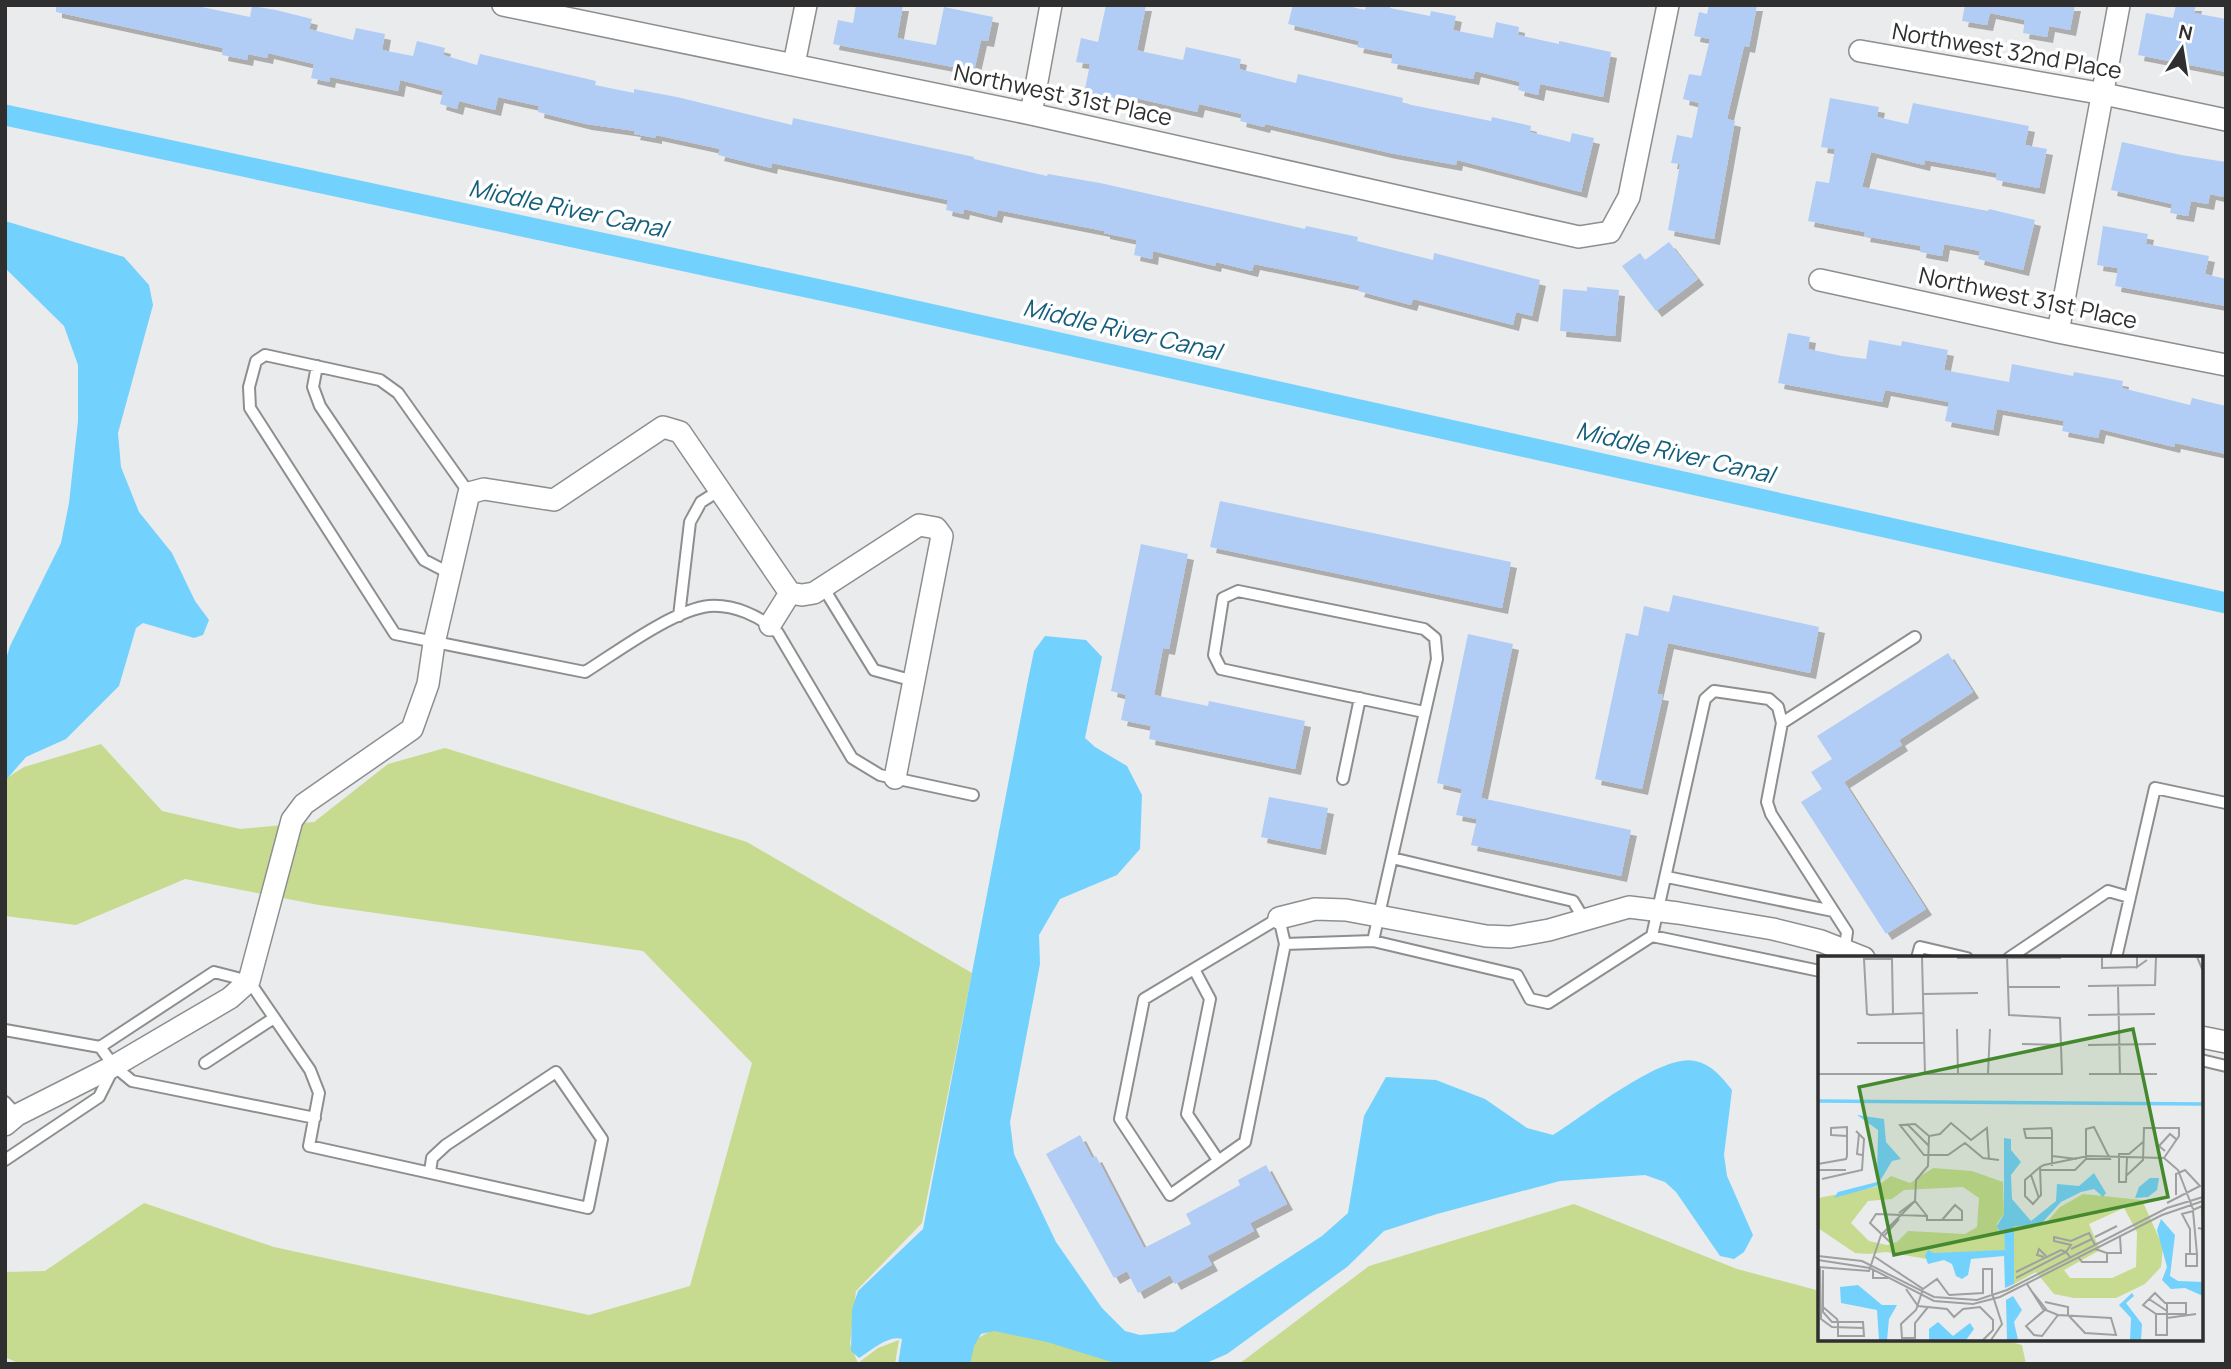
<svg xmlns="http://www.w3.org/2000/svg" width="2231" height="1369" font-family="Manrope,sans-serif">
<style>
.green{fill:#c6db8f}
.water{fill:#73d1fd}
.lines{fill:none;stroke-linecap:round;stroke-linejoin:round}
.canal{stroke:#73d1fd;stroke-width:21}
.building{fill:#b1cdf6;filter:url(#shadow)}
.service-casing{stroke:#8d8e8f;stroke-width:14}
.minor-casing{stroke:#8d8e8f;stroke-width:24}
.service{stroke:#fff;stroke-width:10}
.minor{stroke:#fff;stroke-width:21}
.labels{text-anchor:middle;stroke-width:7;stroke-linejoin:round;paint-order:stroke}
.street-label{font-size:23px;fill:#2f2f2f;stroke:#fff}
.water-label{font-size:24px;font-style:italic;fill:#135e7b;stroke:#fff}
.inset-river{fill:none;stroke:#73d1fd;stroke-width:3.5}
.inset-road{fill:none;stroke:#9fa0a0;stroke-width:2}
.view{fill:#45892e;fill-opacity:0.15;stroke:#45892e;stroke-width:3.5}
.inset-edge{fill:none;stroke:#2f2f2f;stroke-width:3.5}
</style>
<defs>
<filter id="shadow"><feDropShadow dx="6" dy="6" stdDeviation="0" flood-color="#0004"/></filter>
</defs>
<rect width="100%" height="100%" fill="#eaebec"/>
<path class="green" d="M101,744L162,811L240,829L314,822L388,764L445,748L747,842L972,973L922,1223L856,1291L850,1344L858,1363L878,1348L899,1340L895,1364H20L5,1357V1272L45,1271L144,1203L274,1247L589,1315L690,1286L752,1063L643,951L319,905L185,879L76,925L5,916V779L24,767Z
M1574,1204L1737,1269L1820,1291V1339H2000L2022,1345L2026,1364H1239L1369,1266Z
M994,1329L1173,1364H969L973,1341Z"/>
<path class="water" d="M5,221L124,257L149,285L153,305L118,433L121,467L139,512L172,553L195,601L209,620L203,635L194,638L143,623L136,628L119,686L66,739L26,757L5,781V662L10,646L61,543L69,503L78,421V365L64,326L5,268Z
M1045,636L1086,640L1102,657L1085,738L1095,747L1127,766L1142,795L1140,849L1117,875L1060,899L1039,935L1040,964L1010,1122L1014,1154L1056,1242L1102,1308L1125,1331L1140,1335L1174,1332L1322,1236L1348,1213L1364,1116L1386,1077L1436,1080L1485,1099L1527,1128L1553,1135C1583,1117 1661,1053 1695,1061C1711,1064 1722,1077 1732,1090L1724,1155L1727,1176L1753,1235L1744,1252L1734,1259L1720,1256L1676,1192L1665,1182L1645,1175L1560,1181L1437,1214L1384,1231L1347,1267L1227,1354L1204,1364H1126L1115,1363L1047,1342L994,1331L981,1334L974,1346L970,1364H898L902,1339C888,1335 871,1351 859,1358L851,1351L852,1309L858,1291L923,1229L1027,685L1034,651Z"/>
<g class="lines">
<path class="canal" d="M5,115L853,297L2226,603"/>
</g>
<path class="building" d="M56,5H192L250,17L252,6L276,10L312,19L309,29L353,40L356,28L385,34L382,50L413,56L417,41L445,48L443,55L477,65L480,54L596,81L595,85L634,93V89L677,97L792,125L793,118L974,157V159L1047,176L1048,174L1100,183L1305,229L1306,226L1358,237L1357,241L1433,260L1434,253L1540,280L1532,316L1516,312L1513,325L1413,299L1411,305L1358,291L1360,286L1254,264L1252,271L1216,262L1215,266L1153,251L1152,259L1134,255L1137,240L1104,233V231L998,210L996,217L964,209L963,214L946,210L948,200L772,163L771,168L718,155L720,149L656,135V138L634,134L635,131L586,124L538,112L539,106L498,97L495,110L459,101L457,109L440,104L443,91L400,80L398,91L330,77L329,82L311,78L314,64L268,53L267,58L248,54L247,60L222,55L223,48L56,12Z
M856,5H903L897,38L936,45L944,7L993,17L988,41L981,40L974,71L833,44L838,20L853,23Z
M1106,5H1146L1137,50L1140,51L1183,60L1186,47L1241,59L1239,69L1296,83L1298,74L1403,98L1402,103L1491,121L1492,117L1531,126L1530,132L1570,142L1572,133L1594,138L1581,192L1457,160L1456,165L1390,153L1265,124L1264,127L1240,121L1242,114L1199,104L1197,112L1131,97L1129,103L1084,94L1090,64L1076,62L1081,38L1098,42Z
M1293,5H1343L1365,10L1366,5H1391L1390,8L1430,16L1431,11L1456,16L1453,30L1493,38L1496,22L1519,27L1518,35L1559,44V41L1611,52L1603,97L1540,84L1538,95L1518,90L1520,82L1475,71L1473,79L1391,63L1393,54L1357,47L1359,41L1288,24Z
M1709,5H1757L1749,47L1744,46L1727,119L1735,121L1714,239L1668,230L1680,164L1671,163L1677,135L1692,138L1699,103L1683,99L1689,74L1701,76L1710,39L1694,36L1699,12L1707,14Z
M1965,5H2075L2070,30L2049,26L2047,37L2023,33L2025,20L1990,13L1987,25L1962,21Z
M2176,5H2196L2194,13L2226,19V72L2138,55L2146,13L2173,18Z
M1830,98L1879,107L1877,117L1908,124L1913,103L2029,126L2025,145L2047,149L2039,188L1996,180L1997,173L1925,160L1924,165L1871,152L1862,187L1988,211L1989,209L2035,220L2023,270L1978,259L1980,251L1944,244L1942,256L1920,252L1921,246L1864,236L1865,232L1808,221L1816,181L1829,183L1835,149L1821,147Z
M2122,142L2181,155L2226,162L2223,197L2210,194L2208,204L2191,201L2188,216L2170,213L2172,204L2111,190Z
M2103,226L2148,234L2146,244L2209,256L2205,274L2226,279V306L2115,286L2118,268L2097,265Z
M1669,242L1698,279L1656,311L1622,266L1640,253L1645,260Z
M1587,287L1619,290L1615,336L1560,331L1563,289L1587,291Z
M1788,333L1810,337L1808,349L1842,356L1866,359L1869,340L1901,346L1902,341L1948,350L1944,370L2009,382L2012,364L2073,376L2074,372L2123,381L2122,388L2190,405L2192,398L2226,406V454L2175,443L2174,447L2100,429L2098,438L2062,431L2064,421L1997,409L1993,430L1945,421L1949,402L1885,390L1882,402L1778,383Z
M1220,501L1511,562L1502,608L1210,547Z
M1141,544L1188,554L1169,649L1163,648L1154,695L1208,706L1209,701L1305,721L1295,769L1149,739L1151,726L1121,720L1126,695L1111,691Z
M1673,595L1819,627L1810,673L1668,643L1657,694L1663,695L1642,789L1595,779L1626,633L1638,636L1644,606L1669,612Z
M1468,634L1513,644L1481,798L1631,830L1621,876L1471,845L1477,819L1456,815L1462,789L1437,783Z
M1948,653L1973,692L1899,740L1902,745L1844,782L1926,909L1886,934L1801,802L1822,789L1811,772L1832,759L1817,736Z
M1269,797L1328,808L1320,849L1261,837Z
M1080,1135L1092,1158L1096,1156L1144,1248L1191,1224L1186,1214L1240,1185L1238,1180L1266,1165L1287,1204L1250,1223L1254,1231L1207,1256L1212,1265L1175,1284L1170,1275L1138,1293L1127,1271L1114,1278L1046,1154Z"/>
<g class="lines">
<defs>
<path id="service" d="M317,366L313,387L320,406L424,560L451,574
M469,493L398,393L380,380L265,355L256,361L249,387L250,408L395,634L585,672C617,652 673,610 709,606C733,604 761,616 778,633L852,758L880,775L973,795
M823,587L874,670L914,681
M679,616L690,522L701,502L720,490
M1782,723L1915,637
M1343,779L1360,698
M1392,858L1573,901L1584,919
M1667,877L1833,911
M1279,918L1285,944L1245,1142L1170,1195L1120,1119L1144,999Z
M1652,936L1705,699L1714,691L1769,699L1778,707L1782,723L1767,802L1771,814L1847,932L1844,954
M1373,941L1437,659L1435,638L1424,629L1238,591L1223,598L1214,655L1221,669L1424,712
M1285,944L1373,941L1517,975L1530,999L1548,1003L1652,936L1820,971
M1917,958L1920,947L1967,958
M2009,958L2108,891L2129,897
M2116,958L2155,788L2226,803
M1195,971L1210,999L1187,1114L1218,1160
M5,1030L100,1047L114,1066L132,1081L315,1118
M100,1047L214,972L249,981L310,1070L319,1093L309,1146L588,1208L602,1139L556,1072L446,1145L432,1158L430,1172
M2201,1060L2226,1066
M205,1063L274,1018
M5,1102L17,1115
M5,1160L99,1097L112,1071"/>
<path id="minor" d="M503,5L1031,114L1579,237L1610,232L1629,197L1668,5
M1860,51L2104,94L2226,120
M794,64L806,5
M1031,114L1051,5
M1820,280L2058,332L2226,365
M2058,332L2119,5
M770,625L790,593
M1279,918L1315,909L1346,910L1486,936L1510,937L1549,930L1629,907L1678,913L1773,929L1821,941L1864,958
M2201,1037L2226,1042
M5,1125L17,1115L114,1066L230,998L249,981L292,820L304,804L412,729L428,684L434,643L469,493L484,489L554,500L663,427L680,432L790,593L802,595L814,593L919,525L936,528L942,536L895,778"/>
</defs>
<use href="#service" class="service-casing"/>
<use href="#minor" class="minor-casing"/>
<use href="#service" class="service"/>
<use href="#minor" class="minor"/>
</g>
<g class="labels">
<g class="street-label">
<text transform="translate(2007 51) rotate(10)" y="8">Northwest 32nd Place</text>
<text transform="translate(1063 95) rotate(12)" y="8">Northwest 31st Place</text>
<text transform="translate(2028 298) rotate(12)" y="8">Northwest 31st Place</text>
</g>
<g class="water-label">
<text transform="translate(568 209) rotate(12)" y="8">Middle River Canal</text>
<text transform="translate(1122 330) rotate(13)" y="8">Middle River Canal</text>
<text transform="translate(1675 453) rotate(13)" y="8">Middle River Canal</text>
</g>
</g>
<g transform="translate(1818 956)">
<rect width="385" height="385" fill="#eaebec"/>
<path d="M115,212L154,215L185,226L186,257L179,268L181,276L186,272L187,286L197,269L227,268L242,251L265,238L324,244L345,291L343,311L327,328L298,342H256L236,338L218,316L196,328L195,289L188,296L109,303L68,296L50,298L37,297L0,272V242L58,231L73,220L92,227ZM145,231L161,242L159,271L147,278L90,275L79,286L69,289L51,285L33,267L50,245L74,243L86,234ZM306,252L319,276L318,311L294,322H252L246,314L282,294L271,268Z" fill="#c6db8f" fill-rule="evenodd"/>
<path d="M39,159L66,163L68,186L83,203L74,205L59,230L16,242L20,236L59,226L60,174ZM186,182L193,183V194L203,206L193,219L194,243L213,265L238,245L239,228L261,230L276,217L288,237L285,241L276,233L263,236L243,246L222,269L196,270V328L187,332L186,300L153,303L150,319L144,323L138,320L134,308L126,304L110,308L107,300L110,294L116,297L187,294L186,273L182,276L179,270L186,258ZM332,222H341L339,234L330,241L317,242L321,231ZM343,263L357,279L352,320L360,325L385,326V340L367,332L353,333L344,324L349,311L339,274ZM40,329L64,349H79L71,363L69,384H61L59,354L23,347L22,331ZM314,337L316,340L308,347L324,368L323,384H312L313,362L301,349ZM195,340L204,354L196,366L200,384H189L188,344ZM120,366L135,380L152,367L156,373L148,384H111V373Z" fill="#73d1fd"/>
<path class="inset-river" d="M0,145L385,148"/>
<path class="inset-road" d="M104,1L107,119M284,1V12L319,11M319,1V11L329,4M385,1H379L385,15M139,2H243M270,30L337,29L338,1M300,30L302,118M189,31H242M105,38L160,37M75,58L74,3H46L49,58L52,59L106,57M270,59L337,58M139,73L140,118M39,87H106M204,88L246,89M270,89L338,88M0,118H244L242,62L191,59L189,1M170,118L172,73M271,118H339M89,168L111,190M41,178L39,198L44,199M111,180L97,168L82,169L106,199H130L147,187L165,202L181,204M347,195L341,190L352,178L358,183M234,200L259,203M309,201L308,226H301V198H311L325,186M0,208L28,203L29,200V171L13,172V179L29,180M234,210V175L233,172L206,173L208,182H234M222,211L223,239L215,248L207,240V224L222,211L226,209L270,200L346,202L360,214L375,253M0,214H28M223,214H257L268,203H292L276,171L268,173V203M213,219L221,242M308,220L325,204L326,172H361V180L346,202M4,223L44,214L46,183L38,175M349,247L382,230L367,214L358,218V239M375,254L384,250L385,273L380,272M81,257L97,245L109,260M66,280L81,263M277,281L299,270M73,287L52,267L58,258L109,260V264H144V255L137,249L124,264M253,293L274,283M289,297H303L302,281M368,298H379V310H368ZM372,298V273L364,258L375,255L379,298M0,300L44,305L116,341L159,344L189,334L349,252L385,241M57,301L105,333L98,354L83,368L84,382H97V367L110,351M226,301L219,299L221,293L228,300M253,302L248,296L253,289L236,285V281L253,285L271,277L277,289M261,302L264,306H289V297L277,293M0,304L52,312L116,345L155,348L182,341L344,259L385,245M0,311L51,315L63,279L97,245L98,224L110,210L111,180L122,178L133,167L153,184L169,172L171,204M2,312L3,363L14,371L46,372M55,313V322H70M198,316L243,294L248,296M198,322L248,296M209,328L225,353L240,359L293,362L298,379L267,377L251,360M88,333L100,350L129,353L136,361L145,353L162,351L175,364V374L165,384M105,333L119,323L131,339M212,333L228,353L208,370L216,379L224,380L240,359M131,339L165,337V313H174V337L184,368L173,384M331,343L349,355M227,346L250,351V359M5,351L19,363L20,366V380H46L45,366H14L5,356V314M338,358H368V347H347L337,337L325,349L338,358V379H349V347M349,362L378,358"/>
<path class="view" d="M315,73L350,241L76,299L41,131Z"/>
<rect width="385" height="385" class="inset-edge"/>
</g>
<rect width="2231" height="1369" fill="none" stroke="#2f2f2f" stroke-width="14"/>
<g transform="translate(2182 49) rotate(12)" stroke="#ffffff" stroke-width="5" paint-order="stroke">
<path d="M0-5L12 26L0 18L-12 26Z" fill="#2f2f2f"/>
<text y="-10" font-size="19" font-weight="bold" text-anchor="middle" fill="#2f2f2f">N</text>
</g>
</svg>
